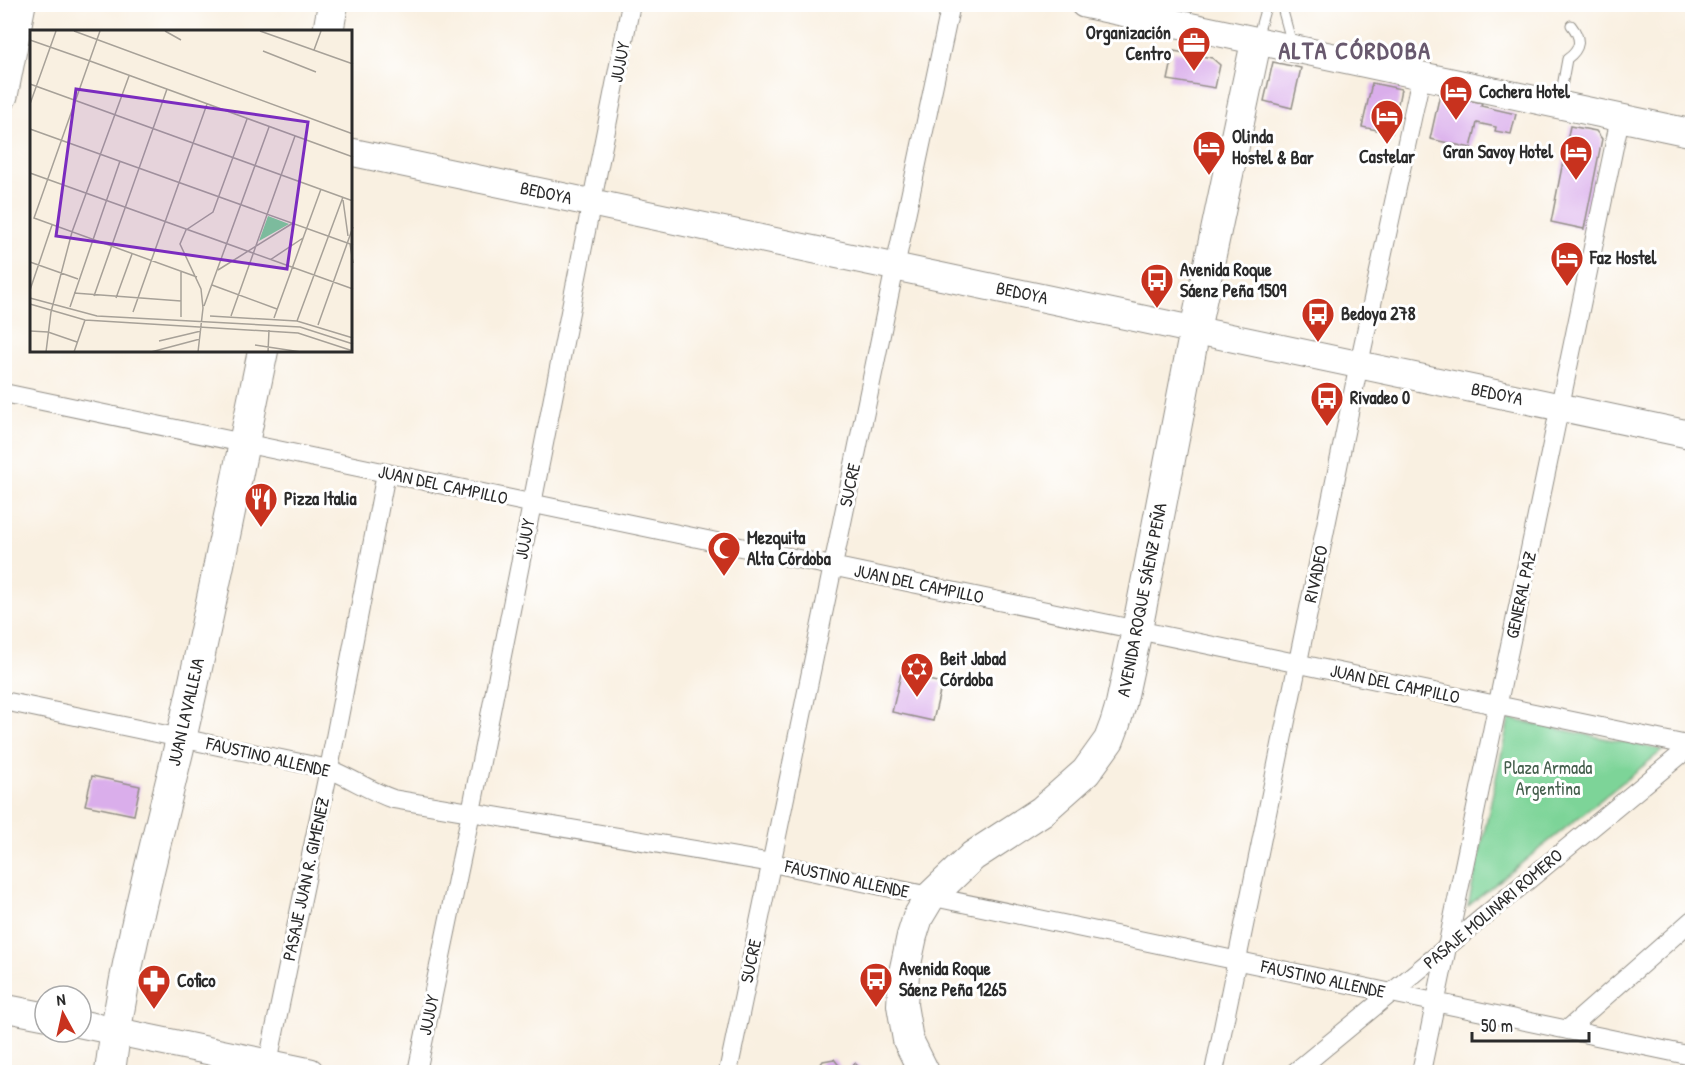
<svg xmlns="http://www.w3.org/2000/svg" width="1697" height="1077" font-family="'Patrick Hand',sans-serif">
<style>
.green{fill:#7dd498;stroke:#548062;stroke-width:1.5}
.building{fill:#daaeeb}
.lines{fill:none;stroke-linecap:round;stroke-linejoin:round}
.service-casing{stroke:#928e86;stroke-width:11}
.minor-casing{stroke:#928e86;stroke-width:20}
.secondary-casing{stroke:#928e86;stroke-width:29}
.primary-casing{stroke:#928e86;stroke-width:32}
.service{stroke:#fff;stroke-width:9}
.minor{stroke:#fff;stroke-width:18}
.secondary{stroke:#fff;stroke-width:27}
.primary{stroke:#fff;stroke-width:30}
.labels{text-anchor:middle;stroke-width:6;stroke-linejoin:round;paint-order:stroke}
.poi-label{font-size:18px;font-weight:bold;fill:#2b2b2b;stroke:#fff;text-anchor:start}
.street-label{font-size:18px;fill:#2b2b2b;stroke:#fff}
.park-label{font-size:18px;fill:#445e4c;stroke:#fff}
.district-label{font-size:24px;font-weight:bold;letter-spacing:1.5px;fill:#68596e;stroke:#fff}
.inset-road{fill:none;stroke:#a7a198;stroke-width:1.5}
.view{fill:#7b2cbf;fill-opacity:0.15;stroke:#7b2cbf;stroke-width:3}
.inset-edge{fill:none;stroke:#2b2b2b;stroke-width:3}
</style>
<rect width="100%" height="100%" fill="#fff"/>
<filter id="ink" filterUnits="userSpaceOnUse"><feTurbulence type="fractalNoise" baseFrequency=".0167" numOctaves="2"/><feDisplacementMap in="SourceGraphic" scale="12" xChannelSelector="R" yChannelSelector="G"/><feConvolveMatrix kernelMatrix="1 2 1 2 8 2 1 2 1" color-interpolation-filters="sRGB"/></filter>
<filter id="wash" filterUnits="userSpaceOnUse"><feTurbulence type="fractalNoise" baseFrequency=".008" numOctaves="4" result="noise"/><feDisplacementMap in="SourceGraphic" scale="24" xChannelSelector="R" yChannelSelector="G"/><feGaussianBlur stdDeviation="1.35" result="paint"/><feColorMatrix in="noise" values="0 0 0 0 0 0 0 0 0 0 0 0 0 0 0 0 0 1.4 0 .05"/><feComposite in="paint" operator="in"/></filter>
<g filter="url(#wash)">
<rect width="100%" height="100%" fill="#f9f0e1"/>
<path class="green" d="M1509,719L1663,750L1468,906Z"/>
<g id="blocks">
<path class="building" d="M1174,51L1212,58L1220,65L1215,88L1168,80Z
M1273,62L1301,68L1292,108L1264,101Z
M1372,83L1401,89L1392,133L1362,127Z
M1440,94L1482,103L1481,106L1516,114L1511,134L1495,131L1496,127L1477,123L1471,148L1430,139Z
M1570,126L1596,131L1602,139L1584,229L1551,222Z
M901,674L942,683L933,721L892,712Z
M92,776L140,786L134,815L85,805Z
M834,1059L844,1072L829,1071L824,1072L820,1069V1065L823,1061Z
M855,1063L863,1072H844Z"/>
</g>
</g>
<g filter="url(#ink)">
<use href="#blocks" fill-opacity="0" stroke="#928e86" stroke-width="1.5"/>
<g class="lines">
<defs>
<path id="service" d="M1281,4L1292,44
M1257,38L1265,10L1273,4
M1559,103L1567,59C1581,49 1582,39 1571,25"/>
<path id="minor" d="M4,393L1692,746
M4,701L329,769C351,778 370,791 393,799L772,863L1692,1056
M1567,1030L1692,920
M266,1072L329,769L386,473
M417,1072L471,812L631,4
M728,1072L895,267L951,4
M1214,1072L1359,364L1421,77
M1295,1072L1691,746
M1421,1072L1620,118"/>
<path id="secondary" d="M1084,4L1692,133
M4,96L22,4
M351,152L1692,435
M4,1008L45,1016
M81,1024L310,1072"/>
<path id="primary" d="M328,32L333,4
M110,1072C124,959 155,849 181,739C211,610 236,480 263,351
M924,1072L908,1040L902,1005L904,973L912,936L918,917L930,897L973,856L1042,811L1086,772L1109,740L1115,724L1121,704L1137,630L1195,330L1256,42"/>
</defs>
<use href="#service" class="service-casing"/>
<use href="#minor" class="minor-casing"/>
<use href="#secondary" class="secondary-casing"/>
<use href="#primary" class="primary-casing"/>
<use href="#service" class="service"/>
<use href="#minor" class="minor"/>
<use href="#secondary" class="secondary"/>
<use href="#primary" class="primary"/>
</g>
</g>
<defs>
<symbol id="office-pin" viewBox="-11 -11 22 30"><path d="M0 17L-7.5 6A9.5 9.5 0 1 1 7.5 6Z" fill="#c8321e" stroke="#fff"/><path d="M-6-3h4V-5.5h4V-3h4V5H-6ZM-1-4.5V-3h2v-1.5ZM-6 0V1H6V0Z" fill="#fff"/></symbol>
<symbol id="hotel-pin" viewBox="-11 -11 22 30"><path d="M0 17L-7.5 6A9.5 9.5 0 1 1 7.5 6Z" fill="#c8321e" stroke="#fff"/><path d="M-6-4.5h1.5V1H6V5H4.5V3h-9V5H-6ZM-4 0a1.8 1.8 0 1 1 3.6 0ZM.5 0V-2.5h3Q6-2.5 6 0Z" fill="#fff"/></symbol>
<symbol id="bus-pin" viewBox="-11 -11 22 30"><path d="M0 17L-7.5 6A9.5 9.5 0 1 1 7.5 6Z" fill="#c8321e" stroke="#fff"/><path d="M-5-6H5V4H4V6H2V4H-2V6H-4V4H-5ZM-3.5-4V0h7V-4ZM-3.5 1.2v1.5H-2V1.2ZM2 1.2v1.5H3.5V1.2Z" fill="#fff"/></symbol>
<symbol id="restaurant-pin" viewBox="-11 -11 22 30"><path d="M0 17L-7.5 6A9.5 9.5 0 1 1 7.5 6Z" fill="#c8321e" stroke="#fff"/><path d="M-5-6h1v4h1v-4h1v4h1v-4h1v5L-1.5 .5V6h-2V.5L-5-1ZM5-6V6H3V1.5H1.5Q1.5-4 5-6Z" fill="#fff"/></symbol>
<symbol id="mosque-pin" viewBox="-11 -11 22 30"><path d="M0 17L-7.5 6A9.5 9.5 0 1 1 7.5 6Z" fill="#c8321e" stroke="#fff"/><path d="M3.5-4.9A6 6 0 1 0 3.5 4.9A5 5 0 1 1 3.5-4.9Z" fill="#fff"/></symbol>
<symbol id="synagogue-pin" viewBox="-11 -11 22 30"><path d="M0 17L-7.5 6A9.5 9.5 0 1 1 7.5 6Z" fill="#c8321e" stroke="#fff"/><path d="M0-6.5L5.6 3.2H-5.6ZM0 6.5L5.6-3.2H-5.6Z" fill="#fff"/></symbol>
<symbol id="pharmacy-pin" viewBox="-11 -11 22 30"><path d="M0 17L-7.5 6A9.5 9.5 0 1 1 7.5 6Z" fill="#c8321e" stroke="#fff"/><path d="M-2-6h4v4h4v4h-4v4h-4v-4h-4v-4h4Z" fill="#fff"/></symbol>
</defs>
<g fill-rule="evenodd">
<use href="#office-pin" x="1175" y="24" width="38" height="52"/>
<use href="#hotel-pin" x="1437" y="73" width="38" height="52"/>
<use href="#hotel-pin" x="1368" y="97" width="38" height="52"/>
<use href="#hotel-pin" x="1190" y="128" width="38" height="52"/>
<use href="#hotel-pin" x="1557" y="133" width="38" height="52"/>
<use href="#hotel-pin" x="1548" y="239" width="38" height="52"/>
<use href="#bus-pin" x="1138" y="261" width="38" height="52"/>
<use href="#bus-pin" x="1299" y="295" width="38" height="52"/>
<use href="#bus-pin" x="1308" y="379" width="38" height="52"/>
<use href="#restaurant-pin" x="242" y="480" width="38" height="52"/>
<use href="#mosque-pin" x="705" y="529" width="38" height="52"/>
<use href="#synagogue-pin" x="898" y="650" width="38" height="52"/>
<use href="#bus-pin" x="857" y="960" width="38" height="52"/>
<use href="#pharmacy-pin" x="135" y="962" width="38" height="52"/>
</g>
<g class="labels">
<g class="poi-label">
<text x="1171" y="39" text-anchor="end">Organización<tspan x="1171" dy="21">Centro</tspan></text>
<text x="1479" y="98">Cochera Hotel</text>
<text x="1232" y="143">Olinda<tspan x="1232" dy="21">Hostel &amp; Bar</tspan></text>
<text x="1553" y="158" text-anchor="end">Gran Savoy Hotel</text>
<text x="1387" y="163" text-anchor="middle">Castelar</text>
<text x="1590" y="264">Faz Hostel</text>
<text x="1180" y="276">Avenida Roque<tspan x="1180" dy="21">Sáenz Peña 1509</tspan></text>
<text x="1341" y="320">Bedoya 278</text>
<text x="1350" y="404">Rivadeo 0</text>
<text x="284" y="505">Pizza Italia</text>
<text x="747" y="544">Mezquita<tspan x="747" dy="21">Alta Córdoba</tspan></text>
<text x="940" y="665">Beit Jabad<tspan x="940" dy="21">Córdoba</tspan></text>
<text x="899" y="975">Avenida Roque<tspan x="899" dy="21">Sáenz Peña 1265</tspan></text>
<text x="177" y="987">Cofico</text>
</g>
<g class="street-label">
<text transform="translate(620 62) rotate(-79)" y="6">JUJUY</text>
<text transform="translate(546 193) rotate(12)" y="6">BEDOYA</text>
<text transform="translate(1022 293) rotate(12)" y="6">BEDOYA</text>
<text transform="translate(1497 394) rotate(12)" y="6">BEDOYA</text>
<text transform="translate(443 485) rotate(12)" y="6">JUAN DEL CAMPILLO</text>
<text transform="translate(850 485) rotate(-78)" y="6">SUCRE</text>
<text transform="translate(525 539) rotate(-79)" y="6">JUJUY</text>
<text transform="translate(1316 574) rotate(-78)" y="6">RIVADEO</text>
<text transform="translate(919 584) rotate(12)" y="6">JUAN DEL CAMPILLO</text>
<text transform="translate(1521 595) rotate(-78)" y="6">GENERAL PAZ</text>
<text transform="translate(1142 600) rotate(-79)" y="6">AVENIDA ROQUE SÁENZ PEÑA</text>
<text transform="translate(1395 684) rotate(12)" y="6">JUAN DEL CAMPILLO</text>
<text transform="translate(186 712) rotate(-77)" y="6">JUAN LAVALLEJA</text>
<text transform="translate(268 757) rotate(13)" y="6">FAUSTINO ALLENDE</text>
<text transform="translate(306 879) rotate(-78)" y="6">PASAJE JUAN R. GIMENEZ</text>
<text transform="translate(847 879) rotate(12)" y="6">FAUSTINO ALLENDE</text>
<text transform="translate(1493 909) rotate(-40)" y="6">PASAJE MOLINARI ROMERO</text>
<text transform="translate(751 961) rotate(-78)" y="6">SUCRE</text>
<text transform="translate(1323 979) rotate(12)" y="6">FAUSTINO ALLENDE</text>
<text transform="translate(429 1015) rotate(-78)" y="6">JUJUY</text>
</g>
<g class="park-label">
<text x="1548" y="774">Plaza Armada<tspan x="1548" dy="21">Argentina</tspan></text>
</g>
<g class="district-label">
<text x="1355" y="59">ALTA CÓRDOBA</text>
</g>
</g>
<g transform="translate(30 30)">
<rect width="322" height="322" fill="#f9f0e1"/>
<path d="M238,186L259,194L229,211Z" fill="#7dd498"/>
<path class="inset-road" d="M44,1L323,104M70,1L4,188L167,247M135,1L151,10M230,1L323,34M0,10L60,31M284,20L291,1M233,21L286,42M60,31L323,127M0,54L323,171M0,74L26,1M0,99L323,215M0,143L323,259M313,170L318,206M320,214L323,233M240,230L273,208M0,232L48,249M188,240L263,193M182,255L247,279M0,260L22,195M44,263L151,271M64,266L137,59M0,268L67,286L270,297L323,314M86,268L102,224M0,274L55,290L268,303L323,321M174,276L239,97M40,277L90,131M103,282L177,74M180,286L267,291L323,308M201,286L265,106M151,287V242M244,288L291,159M267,291L313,167M288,295L323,197M0,301L18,302L47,312M129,311L171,301M225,315L271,322M16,322L21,282L42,202L99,46M44,322L55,290M121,322L170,309M168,322L173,278L171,259L150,214L156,200L183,182L217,89M238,322L239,300"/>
<path class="view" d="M46,59L278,92L257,239L26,206Z"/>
<rect width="322" height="322" class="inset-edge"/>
</g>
<rect width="1697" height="1077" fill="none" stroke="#fff" stroke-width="24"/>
<g transform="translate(63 1014) rotate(352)"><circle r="28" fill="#ffffff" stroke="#aaaaaa" stroke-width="1.5"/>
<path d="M0-4.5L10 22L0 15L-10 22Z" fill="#c8321e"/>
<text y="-9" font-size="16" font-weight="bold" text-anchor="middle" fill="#2b2b2b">N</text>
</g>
<path d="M1472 1032v9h117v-9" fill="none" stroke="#2b2b2b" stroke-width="3"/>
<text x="1481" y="1032" font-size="18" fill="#2b2b2b" stroke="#ffffff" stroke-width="4.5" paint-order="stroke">50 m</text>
</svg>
